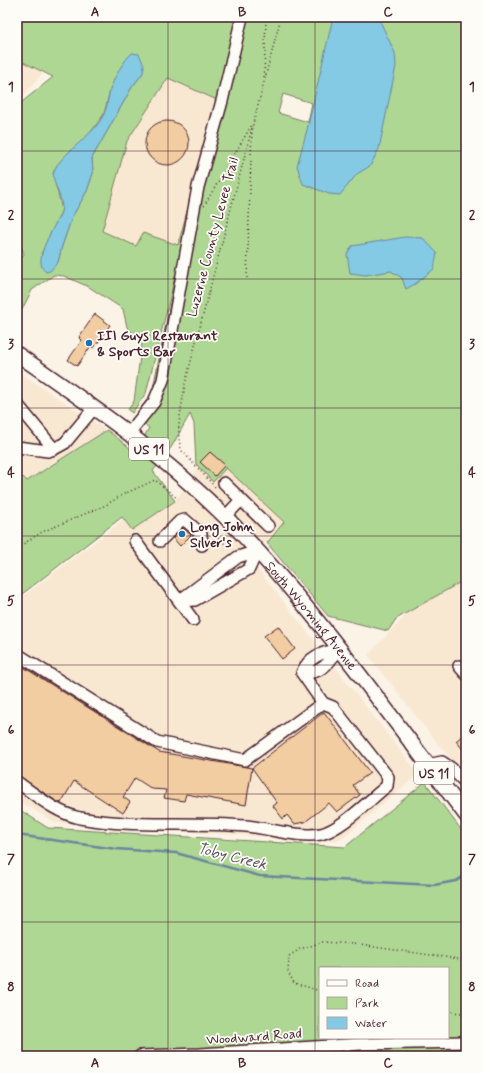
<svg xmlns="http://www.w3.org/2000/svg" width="483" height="1073" font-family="Mynerve,sans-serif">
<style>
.built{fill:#f8e8d2}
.green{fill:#aed794;stroke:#7c7b60;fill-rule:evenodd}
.water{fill:#84cae5;stroke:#6d869b}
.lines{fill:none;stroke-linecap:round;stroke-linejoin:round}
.stream{stroke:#6d869b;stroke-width:2.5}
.building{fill:#f2cda2;stroke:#4a1f2b}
.minor-casing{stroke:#4a1f2b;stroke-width:14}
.major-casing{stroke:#4a1f2b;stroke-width:17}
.path{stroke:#4a1f2b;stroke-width:1.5;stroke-dasharray:1 3;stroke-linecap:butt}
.minor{stroke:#fdfcf7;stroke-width:11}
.major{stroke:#fdfcf7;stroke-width:14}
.grid{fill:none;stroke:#4a1f2b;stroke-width:1;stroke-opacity:0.55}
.poi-dot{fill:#1f6fb2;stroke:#fdfcf7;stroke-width:1.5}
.labels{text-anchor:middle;stroke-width:3.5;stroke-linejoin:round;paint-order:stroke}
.shield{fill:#fdfcf7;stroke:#806168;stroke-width:1}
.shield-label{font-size:13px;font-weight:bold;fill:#4a1f2b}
.street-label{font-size:14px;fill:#4a1f2b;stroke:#fdfcf7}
.poi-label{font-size:14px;font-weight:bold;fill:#4a1f2b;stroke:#fdfcf7;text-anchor:start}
.water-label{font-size:15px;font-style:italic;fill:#5b5263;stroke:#fdfcf7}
.neatline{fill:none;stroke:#4a1f2b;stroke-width:1.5}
.grid-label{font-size:13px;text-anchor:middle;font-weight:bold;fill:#4a1f2b}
</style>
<rect width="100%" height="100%" fill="#fbf3e6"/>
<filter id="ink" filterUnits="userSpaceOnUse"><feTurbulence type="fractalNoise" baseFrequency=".025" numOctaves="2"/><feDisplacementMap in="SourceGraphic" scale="8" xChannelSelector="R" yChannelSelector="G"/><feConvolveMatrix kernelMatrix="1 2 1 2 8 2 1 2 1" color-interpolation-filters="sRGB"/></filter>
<g filter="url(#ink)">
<path class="built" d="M17,53L42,73L17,104Z
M168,78L217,100L178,246L143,233L136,246L102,231L127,141Z
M17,371L107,430L27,481L23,478L17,481Z
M209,451L284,522L250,559L419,774L340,840H312L56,823L17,800V601L123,520L132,530L175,501Z
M466,574V779L368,655L419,601Z"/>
<path class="green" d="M17,17H466V579L396,619L388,631L328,616L267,543L284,522L225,467L226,468L213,482L196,464L194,424L190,414L172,446L153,471L175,501L132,530L122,517L17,598V481L23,477L27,481L107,430L135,452L149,428L135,416L152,393L176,274L146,393L132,413L128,410L134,401L142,342L127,327L123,309L89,287L64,276L54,275L32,290L17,319V264L24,254L22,248L17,241V106L53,77L17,59ZM143,73L132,87L92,158L93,173L87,191L72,217L62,246L58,262L41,254L62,210L53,173L57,165L85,140L104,114L111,86ZM168,78L217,100L178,245L143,233L136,246L102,231L127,141ZM283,94L312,103L308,122L278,113Z
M425,782L466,836V1056H17V808L48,828L345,847ZM320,968H448V1038H320Z"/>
<path class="water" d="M333,17H378L395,53L396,66L379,149L370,166L357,174L340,195L329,194L303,184L297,166L307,130Z
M132,53L139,54L144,65L143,73L132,87L92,158L93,173L87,191L72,217L62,246L58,262L50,271L46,272C30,261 56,226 61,212C66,200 50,183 54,171C60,154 95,135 104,114C108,106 108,95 111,87C116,74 122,63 132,53Z
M405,237L423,238L437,253L434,269L415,284L406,289L402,278L391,271L366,275L350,273L347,254L352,246Z"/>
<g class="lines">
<path class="stream" d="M17,835L116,849L176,853L260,876L434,885L456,881L466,875"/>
</g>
<path class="building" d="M145 143a22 22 0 1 1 44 0a22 22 0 1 1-44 0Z
M95,314L110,325L94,348L91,346L77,366L68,360L82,340L79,337Z
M210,452L225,465L215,476L200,462Z
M183,528L191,535L180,546L173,538Z
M278,626L295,649L282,659L264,636Z
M17,663L159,752L252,768L246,805L186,794L184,801L164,798L166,790L152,789L135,778L123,797L130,802L123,813L74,781L61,803L56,801L17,775Z
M324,712L370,773L353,785L360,795L337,812L329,803L305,822L294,824L287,815L283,819L273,806L277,803L252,768Z
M466,732V753L456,741Z"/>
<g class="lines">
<defs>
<path id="minor" d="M17,404L54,449L65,443L94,408
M129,433L154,402L163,380L198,187L222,101L242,17
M17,447L48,451L54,449
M224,483L268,526
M225,517L241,500
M135,541L193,620
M160,541L180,521L185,520L201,534L202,545
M257,551L249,569L195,600L179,601L238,557Z
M17,654L157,742L245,760L323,703
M459,666L466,674
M302,673C321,674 328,664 339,649
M302,673C309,656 321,653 339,649
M427,765L442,762L451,768L466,783
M17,782C36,795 56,813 80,818C134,828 191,821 246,826C269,828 298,838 321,834C342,829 369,800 387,786L388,777L333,707L323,703L302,673
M140,1056L200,1054L362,1044L466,1042"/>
<g id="major">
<path id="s1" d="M17,354C97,409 174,462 241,533C323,620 393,720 466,815"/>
</g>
</defs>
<use href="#minor" class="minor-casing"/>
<use href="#major" class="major-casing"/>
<path class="path" d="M264,77L266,17
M204,206L251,126
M247,278L252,128
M215,487L182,451C174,433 183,403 185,384L281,17
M209,529L224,543H229
M17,548L42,532L106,505L122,495L155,480L178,499
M320,991L294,983L288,972L289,956L300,949L323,942L353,944L466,960
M448,1012L466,1013"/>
<use href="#minor" class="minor"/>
<use href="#major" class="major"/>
</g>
</g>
<path class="grid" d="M168,17V1056M315,17V1056M17,151H466M17,279H466M17,408H466M17,536H466M17,665H466M17,794H466M17,922H466"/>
<g class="poi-dot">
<circle cx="89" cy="343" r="4"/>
<circle cx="182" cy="534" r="4"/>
</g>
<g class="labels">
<g class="shield">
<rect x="129" y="438" width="40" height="22" rx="3"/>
<rect x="414" y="762" width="40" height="22" rx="3"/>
</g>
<g class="shield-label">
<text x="149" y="454">US 11</text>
<text x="434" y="778">US 11</text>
</g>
<g class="street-label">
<text transform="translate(212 237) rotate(-75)" y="5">Luzerne County Levee Trail</text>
<text dy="5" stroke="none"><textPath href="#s1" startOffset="396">South Wyoming Avenue</textPath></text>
<text transform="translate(254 1036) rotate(-4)" y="5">Woodward Road</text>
</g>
<g class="poi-label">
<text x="97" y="340">III Guys Restaurant<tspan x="97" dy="16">&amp; Sports Bar</tspan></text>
<text x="190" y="531">Long John<tspan x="190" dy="16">Silver's</tspan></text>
</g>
<g class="water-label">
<text transform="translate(232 856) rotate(14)" y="5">Toby Creek</text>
</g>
</g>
<rect width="483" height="1073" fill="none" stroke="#fdfcf7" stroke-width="44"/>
<rect x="319" y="967" width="130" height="72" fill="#fdfcf7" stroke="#b5a4a5"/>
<rect x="327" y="980" width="20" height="6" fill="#fdfcf7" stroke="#b5a4a5"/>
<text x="355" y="987" font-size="12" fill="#4a1f2b">Road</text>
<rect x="327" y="997" width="20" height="12" fill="#aed794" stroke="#b5a4a5"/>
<text x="355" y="1007" font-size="12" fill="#4a1f2b">Park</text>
<rect x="327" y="1017" width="20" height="12" fill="#84cae5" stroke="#b5a4a5"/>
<text x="355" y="1027" font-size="12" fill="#4a1f2b">Water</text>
<rect x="22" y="22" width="439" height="1029" class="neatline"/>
<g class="grid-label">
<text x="95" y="16">A</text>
<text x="242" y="16">B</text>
<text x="388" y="16">C</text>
<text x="11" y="91">1</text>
<text x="472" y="91">1</text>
<text x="11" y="219">2</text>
<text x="472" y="219">2</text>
<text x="11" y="348">3</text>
<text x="472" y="348">3</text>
<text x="11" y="477">4</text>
<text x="472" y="477">4</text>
<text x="11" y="605">5</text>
<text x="472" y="605">5</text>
<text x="11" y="734">6</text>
<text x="472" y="734">6</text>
<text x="11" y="863">7</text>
<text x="472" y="863">7</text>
<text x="11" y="991">8</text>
<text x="472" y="991">8</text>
<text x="95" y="1067">A</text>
<text x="242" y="1067">B</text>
<text x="388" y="1067">C</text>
</g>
</svg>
